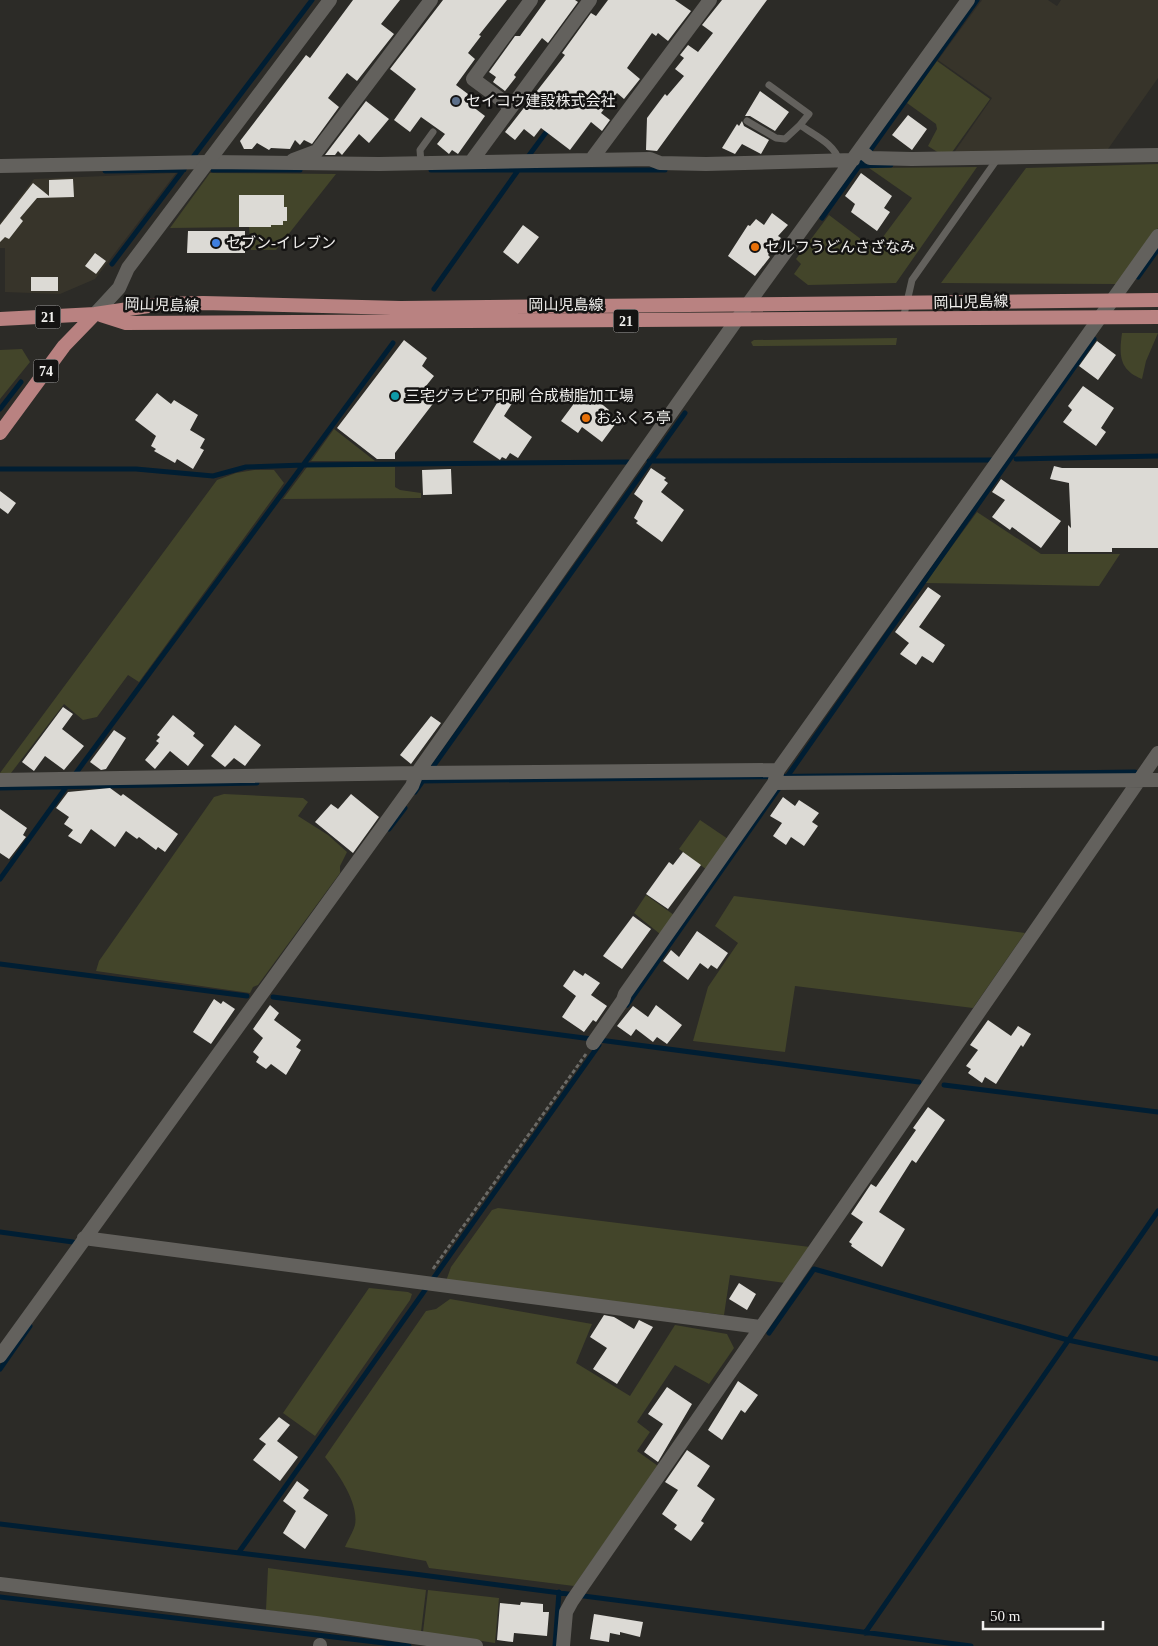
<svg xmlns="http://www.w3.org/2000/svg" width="1158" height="1646" font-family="'Times New Roman','Noto Sans JP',serif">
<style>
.built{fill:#37342a}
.green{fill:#43452a}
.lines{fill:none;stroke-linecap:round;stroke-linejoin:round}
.stream{stroke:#001e33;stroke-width:5}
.building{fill:#dcdad5}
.path{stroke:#6b6a66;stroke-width:3;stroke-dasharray:4 2.5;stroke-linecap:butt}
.service{stroke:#63615d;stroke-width:7}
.minor{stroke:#63615d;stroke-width:14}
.tertiary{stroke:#63615d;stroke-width:14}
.primary{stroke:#b98281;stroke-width:14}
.service-dot{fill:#5c6f8a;stroke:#141312;stroke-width:2}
.shop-dot{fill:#3f7fe0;stroke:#141312;stroke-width:2}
.food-dot{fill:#e8710a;stroke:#141312;stroke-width:2}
.culture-dot{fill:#0f9aa8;stroke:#141312;stroke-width:2}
.labels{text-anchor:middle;stroke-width:5;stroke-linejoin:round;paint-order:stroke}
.shield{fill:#141312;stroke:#afaeac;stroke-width:1}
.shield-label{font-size:14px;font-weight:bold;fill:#f1f0ee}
.poi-label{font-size:15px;fill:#f1f0ee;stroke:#141312;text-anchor:start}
.street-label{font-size:15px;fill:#f1f0ee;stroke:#141312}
</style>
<rect width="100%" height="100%" fill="#2c2b27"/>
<path class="built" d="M982,0H1048L1057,6L1061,0H1158V78L1108,149L953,154L992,98L938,60Z
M176,173L95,279L60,294L5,292V248H0V223L34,179Z"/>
<path class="green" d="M937,61L990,99L950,155H942L928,146L937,129L936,124L907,103Z
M1158,164V228L1118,284L941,283L1026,168Z
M977,167L896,283L808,285L794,274L801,264L796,259L829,215L874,249L912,198L869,168Z
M210,173L336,174L276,250H251L249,227L170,228Z
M1122,333H1158L1146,361L1142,379C1119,370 1119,355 1122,333Z
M897,338L896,345L753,346L751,342L754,340Z
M22,349L30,362L0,399V350Z
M334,429L375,461H311Z
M307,467H395V487L400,490L421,493V498L283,499Z
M254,470H274L284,483L139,682L128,675L97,717L83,720L64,704L11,773H0L217,480L236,473Z
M977,512L1041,554H1120L1099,586L925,583Z
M224,794L303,798L308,802L298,816L328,835L347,852L340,866V873L258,985L253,987L250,993L96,971L99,961L214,797Z
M700,820L728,839L707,870L679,849Z
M646,895L674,915L660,934L634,913Z
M734,896L1025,933L973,1008L795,986L785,1052L693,1041L708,987L738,943L715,926Z
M498,1208L810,1247L785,1283L730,1275L724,1315L446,1281L451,1267L492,1210Z
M369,1288L408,1292L412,1294L410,1300L315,1436L283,1413Z
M450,1299L592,1324L576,1363L630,1396L675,1325L727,1334L734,1348L709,1384L675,1365L637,1422L650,1432L637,1451L658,1466L574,1586L429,1568L426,1561L345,1547C348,1540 353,1532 355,1525C359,1503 338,1473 325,1457L426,1311L436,1309Z
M268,1568L426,1590L421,1632L266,1610Z
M428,1590L499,1598L495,1643L423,1632Z"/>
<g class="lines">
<path class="stream" d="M527,158L550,127
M857,166L891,165
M213,170H300
M431,170H665
M105,171L184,170
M822,218L977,0
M112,264L312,0
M1138,277L1158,249
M434,289L519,169
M0,409L21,382
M1016,459L1158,456
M649,461L992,460
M0,469H136L213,476L246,467L304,465L628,462
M73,777L393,343
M420,781L1135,772
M0,788L257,783
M415,792L685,413
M389,829L405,808
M0,879L67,786
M0,964L247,996
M273,997L919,1082
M627,1005L1094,339
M944,1085L1158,1112
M0,1232L73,1242
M769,1333L814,1269L1068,1340L1158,1359
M0,1369L30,1326
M0,1524L414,1574L971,1646
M239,1552L599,1045
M0,1597L409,1646
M865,1633L1158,1211
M555,1646L559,1592"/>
</g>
<path class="building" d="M353,0H400L381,24L394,34L357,81L347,73L328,98L339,107L312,144L304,140L300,145L295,140L290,149L271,148L269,150L257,143L252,149H244L240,141L306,55L310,58Z
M443,0H507L479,35L481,36L468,53L475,59L456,85L468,94L464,100L485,116L458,154L452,150L449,154L437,144L445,134L421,117L410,132L394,120L416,89L390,69Z
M546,0H575L578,2L548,43L542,38L514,75L516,77L505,91L493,82L496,77L489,72L515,36H520Z
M608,0H675L691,11L668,41L658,33L656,36L652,33L627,68L640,79L624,99L617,93L601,113L610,120L602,131L591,122L570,150L541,128L534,137L524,129L515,140L505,132L565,55L562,53L591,13L596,16Z
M722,0H767L657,151L646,150L647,118L665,94L667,96L684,76L675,69L684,58L680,55L688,45L698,52L713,33L702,25Z
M760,91L789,112L775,131L750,116H745Z
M366,101L389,119L369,143L359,134L342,155L338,151L335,155H325Z
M908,115L927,129L912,150L892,135Z
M742,121L744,126L769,140L761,154L742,144L735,154L722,148L737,124L739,126Z
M861,173L892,196L884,208L890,212L877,231L851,212L855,204L845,196Z
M73,179L74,197L37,198L20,218L23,221L9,239L5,237L0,242V225L33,183L49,196V180Z
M239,195H284V207H287V221H283V225H271V227H239Z
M772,213L788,225L778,236L781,238L768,255L770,257L755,276L728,256L748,225L750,226L756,219L764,225Z
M523,225L539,237L518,264L503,252Z
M188,231H245V253H187Z
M95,253L106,261L96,274L85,266Z
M31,277H58V291H31Z
M404,340L427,358L422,366L434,376L422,391L435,401L395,453V459H377L337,428Z
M1097,341L1116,355L1098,380L1079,366Z
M1083,386L1114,408L1101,428L1106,432L1096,446L1063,422L1072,410L1068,406Z
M505,390L516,397L504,416L532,437L518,458L510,453L506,459L502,457L500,460L473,442Z
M157,393L171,404L174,400L198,415L190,430L205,439L200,448L204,450L193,469L177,459L175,463L154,451L156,449L151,446L156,436L135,420Z
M581,394L595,405L598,401L609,410L605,415L616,423L602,442L582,427L578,433L561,421Z
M1054,466L1062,468H1158V548H1112V552H1068V525L1071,528L1069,483L1050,479Z
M651,468L666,478L664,480L668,483L661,492L684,510L662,542L636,523L638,521L634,518L643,501L634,494Z
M451,469L452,494L423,495L422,470Z
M1001,479L1061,521L1041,548L1012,527L1010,530L992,517L1005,500L992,492Z
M0,491L16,503L8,514L0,508Z
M928,587L941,596L919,627L945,645L933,663L922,656L916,665L900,654L909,643L895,632Z
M63,707L73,714L62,729L84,746L64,770L45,756L34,771L22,762Z
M173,715L195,733L193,736L204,745L188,766L170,751L155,769L145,760L159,743L156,741L160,737L157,735Z
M431,716L441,723L411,764L400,755Z
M235,725L261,745L245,766L234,758L225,767L211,756Z
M114,730L126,738L106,769L101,770L90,762Z
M110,788L121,796L123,794L178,834L165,852L158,847L156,850L139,837L137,839L126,831L115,847L91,829L81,844L68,836L73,830L64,824L69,817L56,808L68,792Z
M351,794L379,817L353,853L315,822L331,804L338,809Z
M783,797L795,806L799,800L819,813L812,822L818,826L804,846L791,837L786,845L773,836L782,823L770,816Z
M0,809L27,828L23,835L26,837L9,859L0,853Z
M683,852L701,865L668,909L646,894L669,862L673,865Z
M633,916L651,929L622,969L603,956Z
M697,931L728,953L717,969L711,965L708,969L700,963L688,980L663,961L671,950L679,957Z
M574,970L583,976L585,973L600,983L591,995L607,1006L596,1022L593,1020L584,1032L562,1017L576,996L563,986Z
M214,999L221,1004L223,1001L235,1009L211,1044L193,1032Z
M270,1005L279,1013L274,1020L301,1040L296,1047L301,1050L286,1075L271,1064L266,1069L256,1062L259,1057L253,1052L263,1038L253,1029Z
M656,1005L682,1025L667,1044L657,1037L653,1042L636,1029L631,1036L617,1026L633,1006L648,1017Z
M988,1020L1011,1036L1018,1026L1031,1034L1023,1047L1021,1045L996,1084L985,1077L982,1083L968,1073L971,1069L966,1066L978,1050L970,1045Z
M928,1107L945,1120L916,1163L912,1160L879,1212L905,1229L882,1267L851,1246L852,1244L849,1242L863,1222L851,1214L871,1184L876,1187L916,1130L913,1128Z
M739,1283L756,1294L747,1310L729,1299Z
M604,1315L614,1317L634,1329L639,1320L653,1327L617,1384L593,1369L607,1348L590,1337Z
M738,1381L758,1395L745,1413L741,1410L722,1440L708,1430Z
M667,1387L692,1404L658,1462L644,1452L663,1424L648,1414Z
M279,1417L290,1425L277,1441L298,1457L280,1481L253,1460L266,1444L259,1439Z
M687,1450L710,1466L697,1486L715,1499L701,1521L704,1523L691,1541L674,1529L677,1525L662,1514L678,1490L665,1482Z
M297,1481L309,1490L303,1498L328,1515L305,1549L283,1533L296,1511L283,1501Z
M521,1602L543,1604V1612H549L547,1636L514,1633L513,1642L497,1640L500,1603L520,1605Z
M594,1614L643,1622L640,1637L620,1632V1635L610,1633L609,1642L590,1639Z"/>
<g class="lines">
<path class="path" d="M433,1269L586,1054"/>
<path class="service" d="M769,85L809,114L800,125
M747,121L776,138L785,139L800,125C814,135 835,144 839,161
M421,163L420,150L433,132
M903,319L912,280L998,158"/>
<path class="minor" d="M511,107L473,79L531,0
M860,150L870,158L912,159L1158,155
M293,160L317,151L431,0
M591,160L710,0
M471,162L590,0
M0,166L208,162L379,164L591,160L650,159L660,163L706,164L853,160
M0,780L417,773L778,770
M774,783L1158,780
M593,1043L623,1000L625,994L774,783L778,770L1158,236
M84,1238L760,1327
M0,1356L412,786L417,773L748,304L968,0
M0,1584L316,1623L476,1646
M320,1645V1646
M563,1646L566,1612L572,1601L1158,753"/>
<path class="tertiary" d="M95,314L119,288L128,268L330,0"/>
<path class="primary" d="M101,315L126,323L1158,317
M0,319L95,314L162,304L203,303L401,308L1158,300
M0,433L64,346L95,314"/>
</g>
<circle class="service-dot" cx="456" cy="101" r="5"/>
<circle class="shop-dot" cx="216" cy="243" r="5"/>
<g class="food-dot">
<circle cx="755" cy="247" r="5"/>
<circle cx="586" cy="418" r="5"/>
</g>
<circle class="culture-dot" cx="395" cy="396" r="5"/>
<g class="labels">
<g class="shield">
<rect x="35.5" y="305.5" width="25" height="23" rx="4"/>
<rect x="613.5" y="309.5" width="25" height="23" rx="4"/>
<rect x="33.5" y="359.5" width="25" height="23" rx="4"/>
</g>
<g class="shield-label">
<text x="48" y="322">21</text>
<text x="626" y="326">21</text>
<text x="46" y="376">74</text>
</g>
<g class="poi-label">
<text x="466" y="106">セイコウ建設株式会社</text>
<text x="226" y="248">セブン-イレブン</text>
<text x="765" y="252">セルフうどんさざなみ</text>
<text x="405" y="401">三宅グラビア印刷 合成樹脂加工場</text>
<text x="596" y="423">おふくろ亭</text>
</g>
<g class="street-label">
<text transform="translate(971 302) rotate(-1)" y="5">岡山児島線</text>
<text transform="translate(162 305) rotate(2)" y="5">岡山児島線</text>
<text x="566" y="310">岡山児島線</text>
</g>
</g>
<path d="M983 1621v8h120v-8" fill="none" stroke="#f1f0ee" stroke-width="2.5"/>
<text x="990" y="1621" font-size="15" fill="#f1f0ee" stroke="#141312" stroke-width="4" paint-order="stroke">50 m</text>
</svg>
